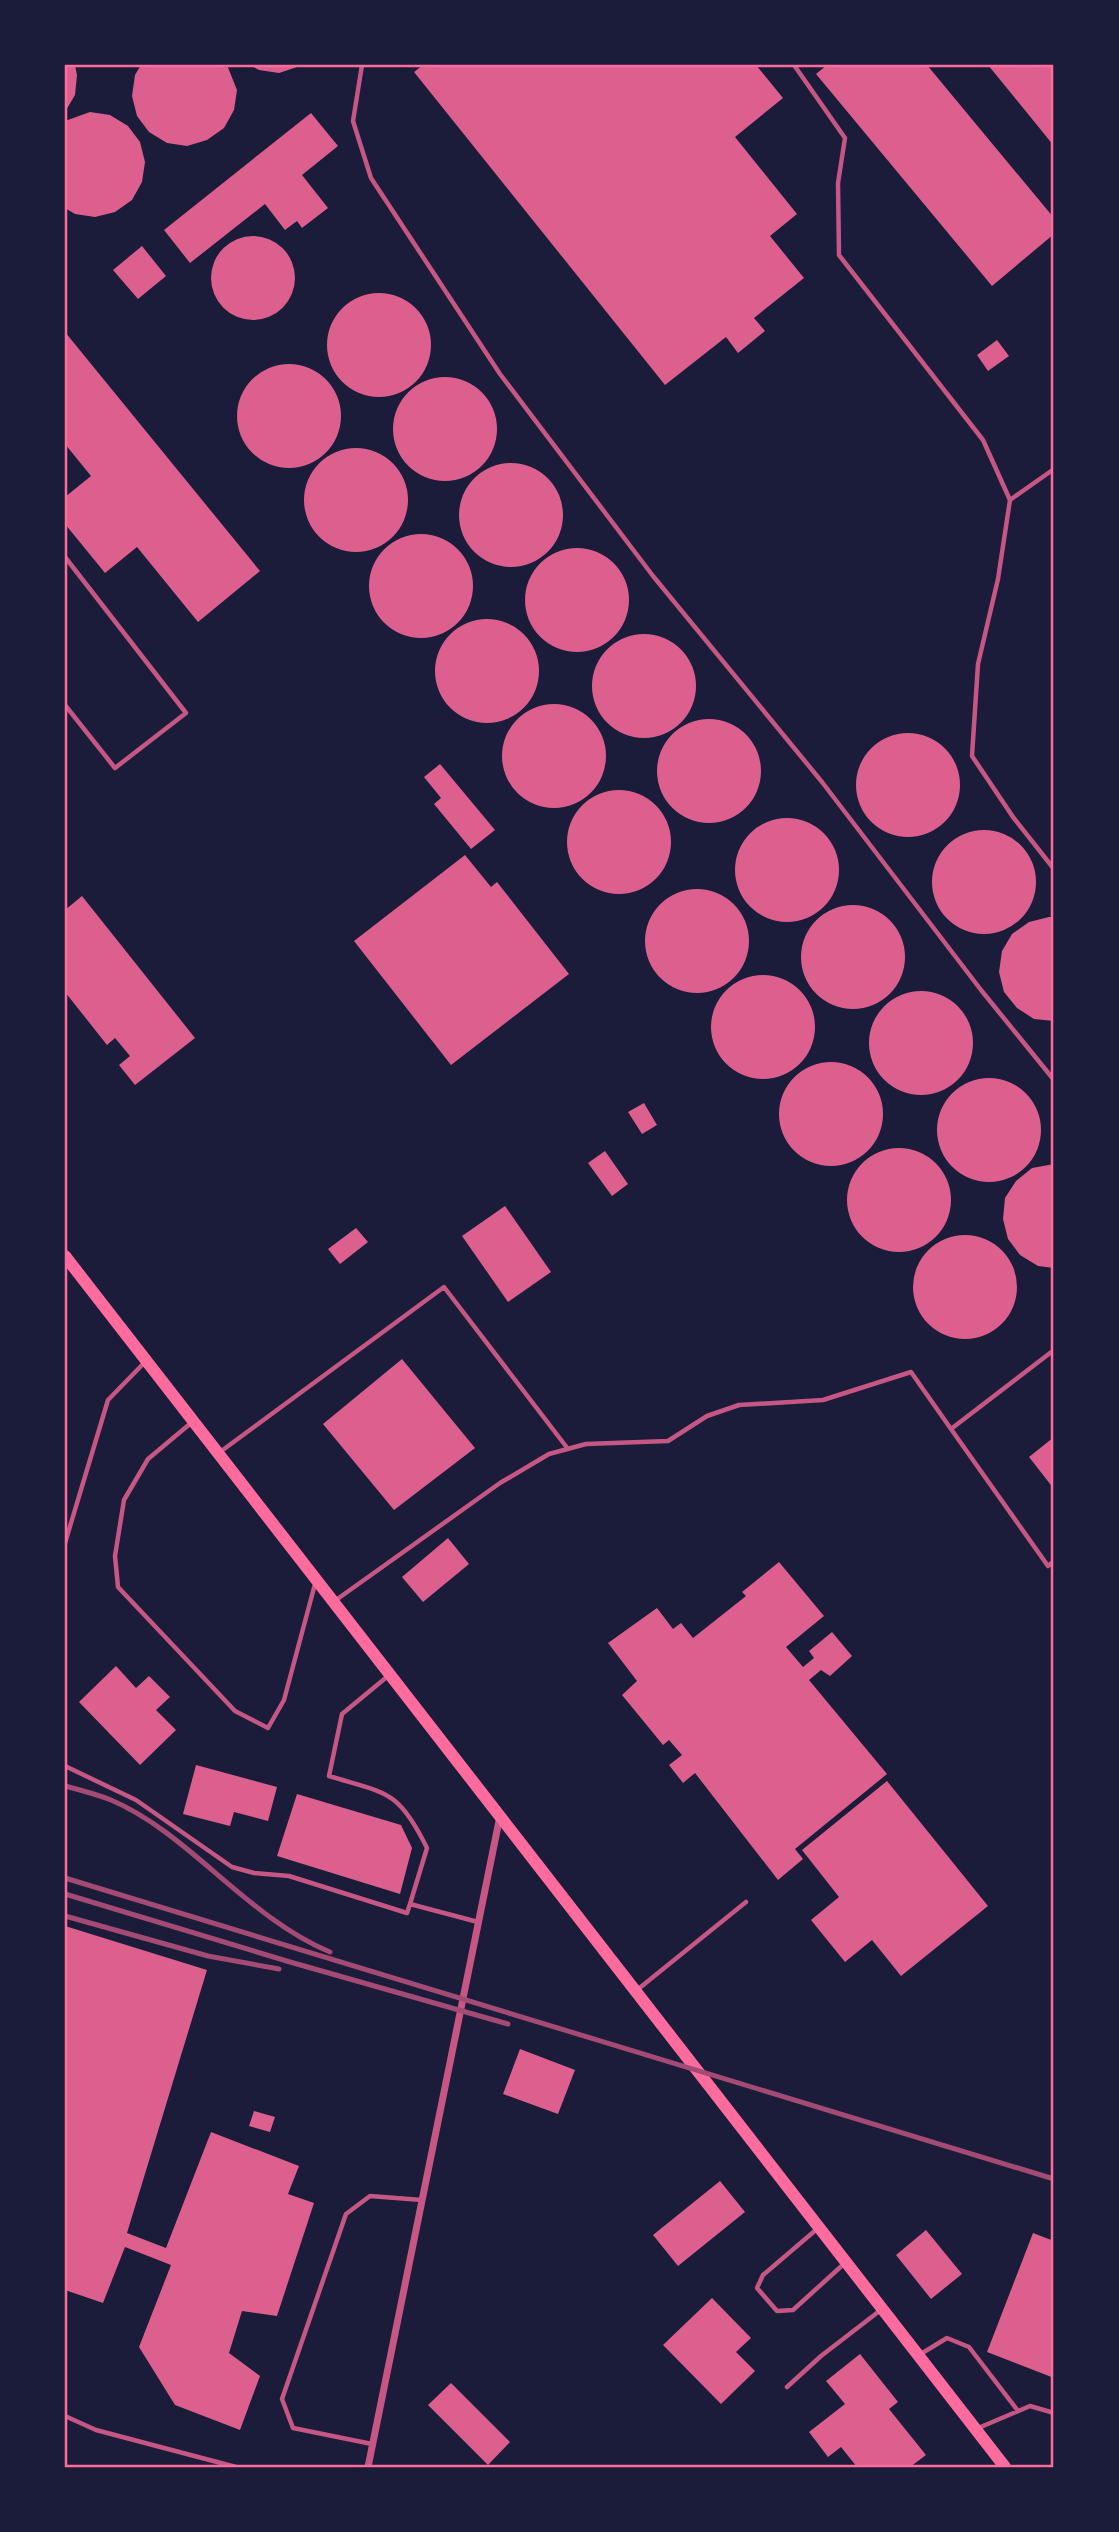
<svg xmlns="http://www.w3.org/2000/svg" width="1119" height="2532" font-family="'Crimson Pro',serif">
<style>
.building{fill:#dd5f8e}
.lines{fill:none;stroke-linecap:round;stroke-linejoin:round}
.service{stroke:#c65784;stroke-width:4.5}
.minor{stroke:#c65784;stroke-width:7}
.primary{stroke:#ff6b9d;stroke-width:12}
.rail{stroke:#a44b75;stroke-width:5}
.neatline{fill:none;stroke:#ff6b9d;stroke-width:2.5}
</style>
<rect width="100%" height="100%" fill="#1b1b3a"/>
<path class="building" d="M65,65H75L77,75L75,95L65,112Z
M141,65H227L237,90L234,110L224,128L207,140L187,146L167,143L149,132L137,116L132,96L135,75Z
M250,65H303L279,73L259,70Z
M423,65H756L783,98L735,137L797,214L770,236L804,278L754,318L765,331L738,353L726,337L665,385L414,72Z
M827,65H927L1054,218V234L992,286L816,74Z
M988,65H1054V146Z
M90,112L110,115L128,126L140,142L145,162L142,182L132,200L115,212L95,217L75,214L65,208V121Z
M311,113L338,146L302,175L328,208L302,228L297,221L285,230L265,204L190,263L164,230Z
M211 278a42 42 0 1 1 84 0a42 42 0 1 1-84 0Z
M142,246L166,276L138,299L113,270Z
M327 345a52 52 0 1 1 104 0a52 52 0 1 1-104 0Z
M65,332L260,571L198,622L137,547L105,573L65,524V497L91,476L65,444Z
M997,340L1009,356L988,371L977,355Z
M237 416a52 52 0 1 1 104 0a52 52 0 1 1-104 0Z
M393 429a52 52 0 1 1 104 0a52 52 0 1 1-104 0Z
M304 500a52 52 0 1 1 104 0a52 52 0 1 1-104 0Z
M459 515a52 52 0 1 1 104 0a52 52 0 1 1-104 0Z
M369 586a52 52 0 1 1 104 0a52 52 0 1 1-104 0Z
M525 600a52 52 0 1 1 104 0a52 52 0 1 1-104 0Z
M435 671a52 52 0 1 1 104 0a52 52 0 1 1-104 0Z
M592 686a52 52 0 1 1 104 0a52 52 0 1 1-104 0Z
M502 756a52 52 0 1 1 104 0a52 52 0 1 1-104 0Z
M657 771a52 52 0 1 1 104 0a52 52 0 1 1-104 0Z
M856 785a52 52 0 1 1 104 0a52 52 0 1 1-104 0Z
M440,764L495,830L471,849L434,804L441,798L424,777Z
M567 842a52 52 0 1 1 104 0a52 52 0 1 1-104 0Z
M735 870a52 52 0 1 1 104 0a52 52 0 1 1-104 0Z
M932 882a52 52 0 1 1 104 0a52 52 0 1 1-104 0Z
M465,855L491,887L497,882L569,974L451,1065L354,941Z
M645 941a52 52 0 1 1 104 0a52 52 0 1 1-104 0Z
M82,896L195,1038L135,1085L119,1065L130,1056L115,1038L107,1045L65,992V910Z
M801 957a52 52 0 1 1 104 0a52 52 0 1 1-104 0Z
M1049,917H1054V1021L1034,1019L1017,1008L1004,992L999,972L1002,951L1012,934L1029,922Z
M711 1027a52 52 0 1 1 104 0a52 52 0 1 1-104 0Z
M869 1043a52 52 0 1 1 104 0a52 52 0 1 1-104 0Z
M779 1114a52 52 0 1 1 104 0a52 52 0 1 1-104 0Z
M937 1130a52 52 0 1 1 104 0a52 52 0 1 1-104 0Z
M644,1103L657,1125L642,1134L628,1112Z
M847 1200a52 52 0 1 1 104 0a52 52 0 1 1-104 0Z
M605,1151L628,1184L612,1196L588,1163Z
M1054,1164V1268L1038,1266L1020,1255L1008,1239L1003,1219L1005,1198L1016,1181L1032,1168Z
M505,1206L551,1272L508,1302L462,1236Z
M356,1228L368,1242L340,1264L328,1249Z
M913 1287a52 52 0 1 1 104 0a52 52 0 1 1-104 0Z
M402,1359L475,1448L394,1510L323,1424Z
M1054,1437V1489L1029,1457Z
M448,1538L469,1564L423,1602L402,1577Z
M779,1562L824,1616L786,1647L803,1667L814,1658L809,1651L832,1632L852,1656L830,1676L821,1670L809,1680L887,1774L795,1849L803,1859L778,1880L695,1773L683,1783L669,1765L682,1755L669,1740L663,1745L622,1695L637,1681L608,1643L657,1608L673,1629L681,1623L693,1638L746,1596L742,1592Z
M116,1666L136,1688L149,1676L170,1697L156,1710L176,1730L140,1765L79,1702Z
M196,1765L277,1787L268,1821L234,1812L230,1826L183,1814Z
M887,1781L988,1906L901,1976L872,1940L845,1962L811,1920L839,1897L802,1850Z
M297,1794L401,1825L412,1848L400,1894L277,1856Z
M65,1926L207,1970L127,2233L166,2248L211,2132L299,2166L288,2194L314,2203L277,2316L242,2311L229,2353L260,2376L240,2430L175,2405L139,2347L171,2265L125,2247L103,2303L65,2290Z
M520,2049L575,2070L558,2114L503,2094Z
M254,2111L275,2117L270,2132L249,2126Z
M720,2181L745,2212L678,2266L653,2235Z
M926,2230L962,2274L931,2299L896,2255Z
M1033,2233L1054,2241V2378L987,2352Z
M712,2298L751,2338L736,2352L755,2371L721,2404L663,2345Z
M860,2354L898,2402L889,2409L926,2455L910,2467H857L841,2447L828,2457L809,2432L845,2404L826,2381Z
M451,2383L510,2442L488,2465L428,2405Z"/>
<g class="lines">
<path class="service" d="M362,65L353,121L371,178L500,374L653,576L822,782L981,990L1054,1080
M794,65L845,138L838,183L839,255L983,440L1010,500L998,579L978,664L972,756L1013,817L1054,869
M1010,500L1054,469
M65,557L186,713L115,768L65,705
M1054,1350L951,1429L1048,1566L1054,1561
M191,1423L148,1459L124,1500L115,1556L118,1587L235,1711L268,1728L284,1700L315,1584
M220,1452L444,1287L568,1449
M65,1543L108,1400L144,1363
M336,1600L500,1483L549,1454L586,1444L668,1441L707,1416L739,1405L823,1400L911,1372L951,1429
M388,1676L342,1714L329,1776C387,1794 398,1789 427,1848L410,1904L478,1922
M65,1766L136,1800L232,1867L254,1873L289,1876L407,1913L410,1904
M637,1990L746,1902
M817,2229L763,2275L757,2288L777,2311L793,2310L846,2262
M919,2355L947,2338L969,2347L1018,2411
M787,2387L821,2356L882,2309
M65,2416L96,2430L236,2467
M976,2429L1030,2406L1054,2413
M372,2444L293,2428L282,2399L346,2214L370,2196L422,2200"/>
<path class="minor" d="M368,2467L500,1816"/>
<path class="primary" d="M65,1256L1005,2467"/>
<path class="rail" d="M65,1786C80,1790 96,1794 111,1800C189,1833 246,1917 330,1952
M65,1878L1054,2179
M65,1894L290,1962L508,2024
M65,1916L208,1956L279,1969"/>
</g>
<rect width="1119" height="2532" fill="none" stroke="#1b1b3a" stroke-width="133"/>
<rect x="66" y="66" width="986" height="2400" class="neatline"/>
</svg>
